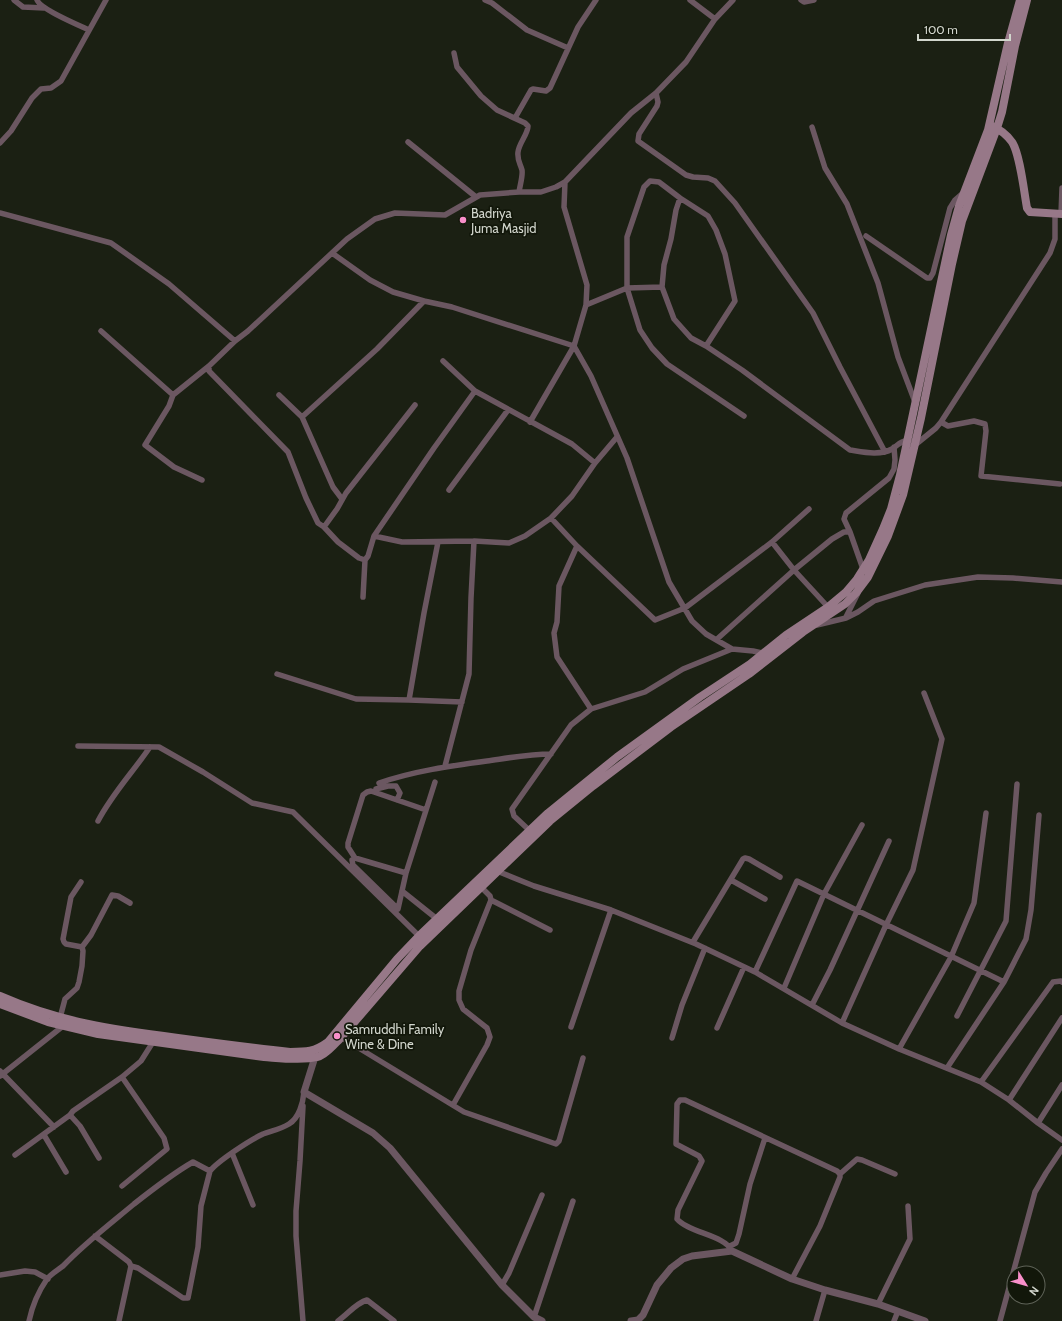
<svg xmlns="http://www.w3.org/2000/svg" width="1062" height="1321" font-family="Cabin,sans-serif">
<style>
.lines{fill:none;stroke-linecap:round;stroke-linejoin:round}
.minor{stroke:#6b5761;stroke-width:5.5}
.tertiary{stroke:#6b5761;stroke-width:7}
.secondary{stroke:#977888;stroke-width:8}
.poi-dot{fill:#f98fca;stroke:#12170a;stroke-width:1.5}
.labels{text-anchor:middle;stroke-width:3.5;stroke-linejoin:round;paint-order:stroke}
.poi-label{font-size:13px;fill:#d2d6cd;stroke:#12170a;text-anchor:start}
</style>
<rect width="100%" height="100%" fill="#1b2013"/>
<g class="lines">
<path class="minor" d="M14,0L23,7L44,8
M37,0C40,9 78,25 89,30
M485,0L492,3L527,30L568,48
M690,0L715,19
M733,0L715,19L686,62L656,93L631,113L565,182L564,207L587,285L586,305L574,346L591,376L627,458L669,582L692,621L706,634L732,649L753,651L762,653L765,656
M801,0L804,2L814,0
M454,53L457,67L481,96L497,110L525,123L528,126C528,134 519,143 518,152C517,160 520,163 522,170C523,176 520,185 519,192
M656,93L658,102L657,106L639,134L638,141L686,175L693,177L708,178L715,181L735,203L813,313L840,367L885,452
M515,118L531,90L533,89L546,91L550,88L578,27L596,0
M812,127L825,168L847,204L878,283L898,357L915,402
M408,142L476,197
M0,143L11,131L32,98L41,89L51,88L61,81L106,0
M0,213L111,243L169,284L235,341
M1061,214L1062,188
M866,236L927,278H930L933,273L950,208L955,200L963,193
M332,253L370,280L393,292L424,301
M662,287L664,265L671,239L676,210L680,198
M586,305L627,288L662,287L674,319L691,338L706,346L742,370L850,450C863,452 880,456 892,449C899,445 898,442 908,440
M101,331L173,395L169,406L145,445L174,467L202,480
M706,346L735,301L725,254L716,230L708,216L680,198L659,182L650,181L644,187L627,237V288L640,330L652,348L667,364L744,416
M443,361L475,391L572,444L595,463
M173,395L209,366
M279,395L302,417L333,487L342,499
M302,417L377,349L424,301L452,307L574,346L530,422
M941,422L948,426L974,421L985,424L986,431L981,476L1060,484
M915,445L936,428L941,422L1050,253L1055,239V214
M449,490L508,410
M551,518L577,546L655,620L685,608L772,542L809,509
M324,527L337,509L346,493L415,405
M850,532L844,519L846,513L889,478L894,469L895,460L894,447
M374,536L402,542L474,541L509,543L525,536L551,518L572,496L595,463L617,437
M772,542L794,570L828,607
M577,546L559,586L557,622L554,633L557,657L591,709
M365,560L359,558L338,542L324,527L318,523L306,498L288,452L209,371V366L235,341L248,331L347,239L375,219L395,213L445,215L480,195L519,192H541L556,187L565,182
M363,597L365,560L368,556L374,536L434,448L475,391
M846,617L858,593
M817,625L846,618L858,612L874,601L925,585L978,577L1013,578L1062,582
M716,640L794,570L832,539L844,532H850L863,569
M277,674L356,699L409,700L462,702
M409,700L424,613L438,542
M78,746L159,747L203,772L252,803L293,812L419,936
M445,766L469,674L471,598L474,541
M379,783C414,771 450,766 487,761C508,758 529,754 551,754
M376,789L388,786H396L400,793L397,800
M98,821C112,794 133,772 150,747
M529,830L514,816L512,809L571,725L591,709L645,692L683,669L732,649
M352,860L353,865L398,909L406,873L435,782
M497,871L534,886L611,910L696,944L755,972L842,1023L899,1049L981,1082L1009,1100L1038,1123L1062,1140
M406,873L355,858L348,847V843L363,795L367,792L371,791L426,810
M731,880L765,899
M402,891L437,919
M491,900L550,930
M693,942L743,859L745,858L749,859L780,877
M82,947L91,935L112,895L118,896L130,903
M755,972L797,881L1004,982
M784,988L824,894L862,825
M812,1005L830,970L889,841
M957,1016L1006,921L1017,784
M60,1018L65,999L77,988L79,982L82,966L83,951L82,947L66,944L64,942L63,939L71,897L81,882
M842,1023L886,925L913,870L942,739L924,693
M571,1027L611,910
M717,1028L744,967
M339,1036L464,1112L556,1144L559,1141L583,1058
M672,1038L682,1005L705,948
M899,1049L951,957L974,903L986,813
M947,1068L1004,982L1026,939L1031,910L1039,815
M0,1071L54,1127
M0,1076L63,1026
M122,1077L164,1138L167,1149L122,1186
M981,1082L1053,982L1061,981L1062,982
M1009,1100L1062,1018
M453,1105L487,1045L490,1037L487,1028L463,1009L459,1000V991L471,950L491,900L490,896L481,887
M303,1106L300,1161L296,1211V1236L303,1321
M70,1115L80,1126L99,1158
M1038,1123L1062,1085
M44,1135L66,1172
M232,1153L253,1205
M15,1155L70,1115L73,1111L122,1077L141,1061L153,1042
M840,1174L857,1159L862,1160L895,1174
M95,1236L129,1262L131,1266L119,1321
M730,1246L736,1243L739,1234L750,1184L765,1138
M732,1251C725,1235 689,1233 677,1219L678,1210L702,1161L699,1156L676,1144L677,1104L680,1100H685L837,1171L840,1174V1177L820,1226L792,1279
M131,1266L138,1268L183,1298H188L198,1247L201,1206L210,1171
M0,1275L25,1271L35,1272L48,1279
M502,1285L509,1273L542,1195
M878,1304L910,1239L908,1206
M534,1317L573,1201
M29,1321C32,1307 38,1292 47,1279C51,1274 58,1270 63,1266C85,1243 110,1224 134,1204C153,1189 172,1174 193,1162L210,1171C218,1161 250,1140 263,1134C271,1131 281,1129 289,1124C299,1118 303,1103 304,1092
M338,1321C348,1314 356,1303 367,1300L394,1321
M816,1321L825,1290
M894,1321L898,1311
M1000,1321L1035,1192L1046,1173L1062,1149"/>
<path class="tertiary" d="M315,1054V1057L304,1092L373,1133L390,1148L502,1285L534,1317L542,1321
M631,1321L638,1320L643,1315L657,1285L671,1268L683,1259L692,1256L732,1251L792,1279L825,1290L878,1304L925,1321"/>
<path class="secondary" d="M992,126C999,129 1007,135 1012,142C1020,154 1024,192 1027,208L1030,212L1062,214
M0,996C59,1022 114,1030 178,1038C215,1043 253,1048 290,1052C307,1052 314,1052 328,1042L397,959L419,936L548,813L617,757L700,697L750,664L786,635L828,607L846,592L857,579L869,560L883,529L891,509L900,475L951,235L959,206L988,130L1008,43L1020,0
M0,1004L48,1022L98,1034L264,1057C279,1058 303,1061 317,1057C326,1055 332,1046 339,1040L420,946L550,821L593,786L671,727L749,674L803,632L845,604L856,593L868,577L888,536L903,495L921,418L952,264L962,221L997,128L1002,112L1015,46L1027,0"/>
</g>
<g class="poi-dot">
<circle cx="463" cy="220" r="4"/>
<circle cx="337" cy="1036" r="4"/>
</g>
<g class="labels">
<g class="poi-label">
<text x="471" y="218">Badriya<tspan x="471" dy="15">Juma Masjid</tspan></text>
<text x="345" y="1034">Samruddhi Family<tspan x="345" dy="15">Wine &amp; Dine</tspan></text>
</g>
</g>
<g transform="translate(1026 1285) rotate(127)"><circle r="19" fill="#12170a" stroke="#5f6358"/>
<path d="M0-3L7 15L0 10L-7 15Z" fill="#f98fca"/>
<text y="-6" font-size="11" font-weight="bold" text-anchor="middle" fill="#d2d6cd">N</text>
</g>
<path d="M918 34v6h92v-6" fill="none" stroke="#d2d6cd" stroke-width="2"/>
<text x="924" y="34" font-size="12" fill="#d2d6cd" stroke="#12170a" stroke-width="3" paint-order="stroke">100 m</text>
</svg>
